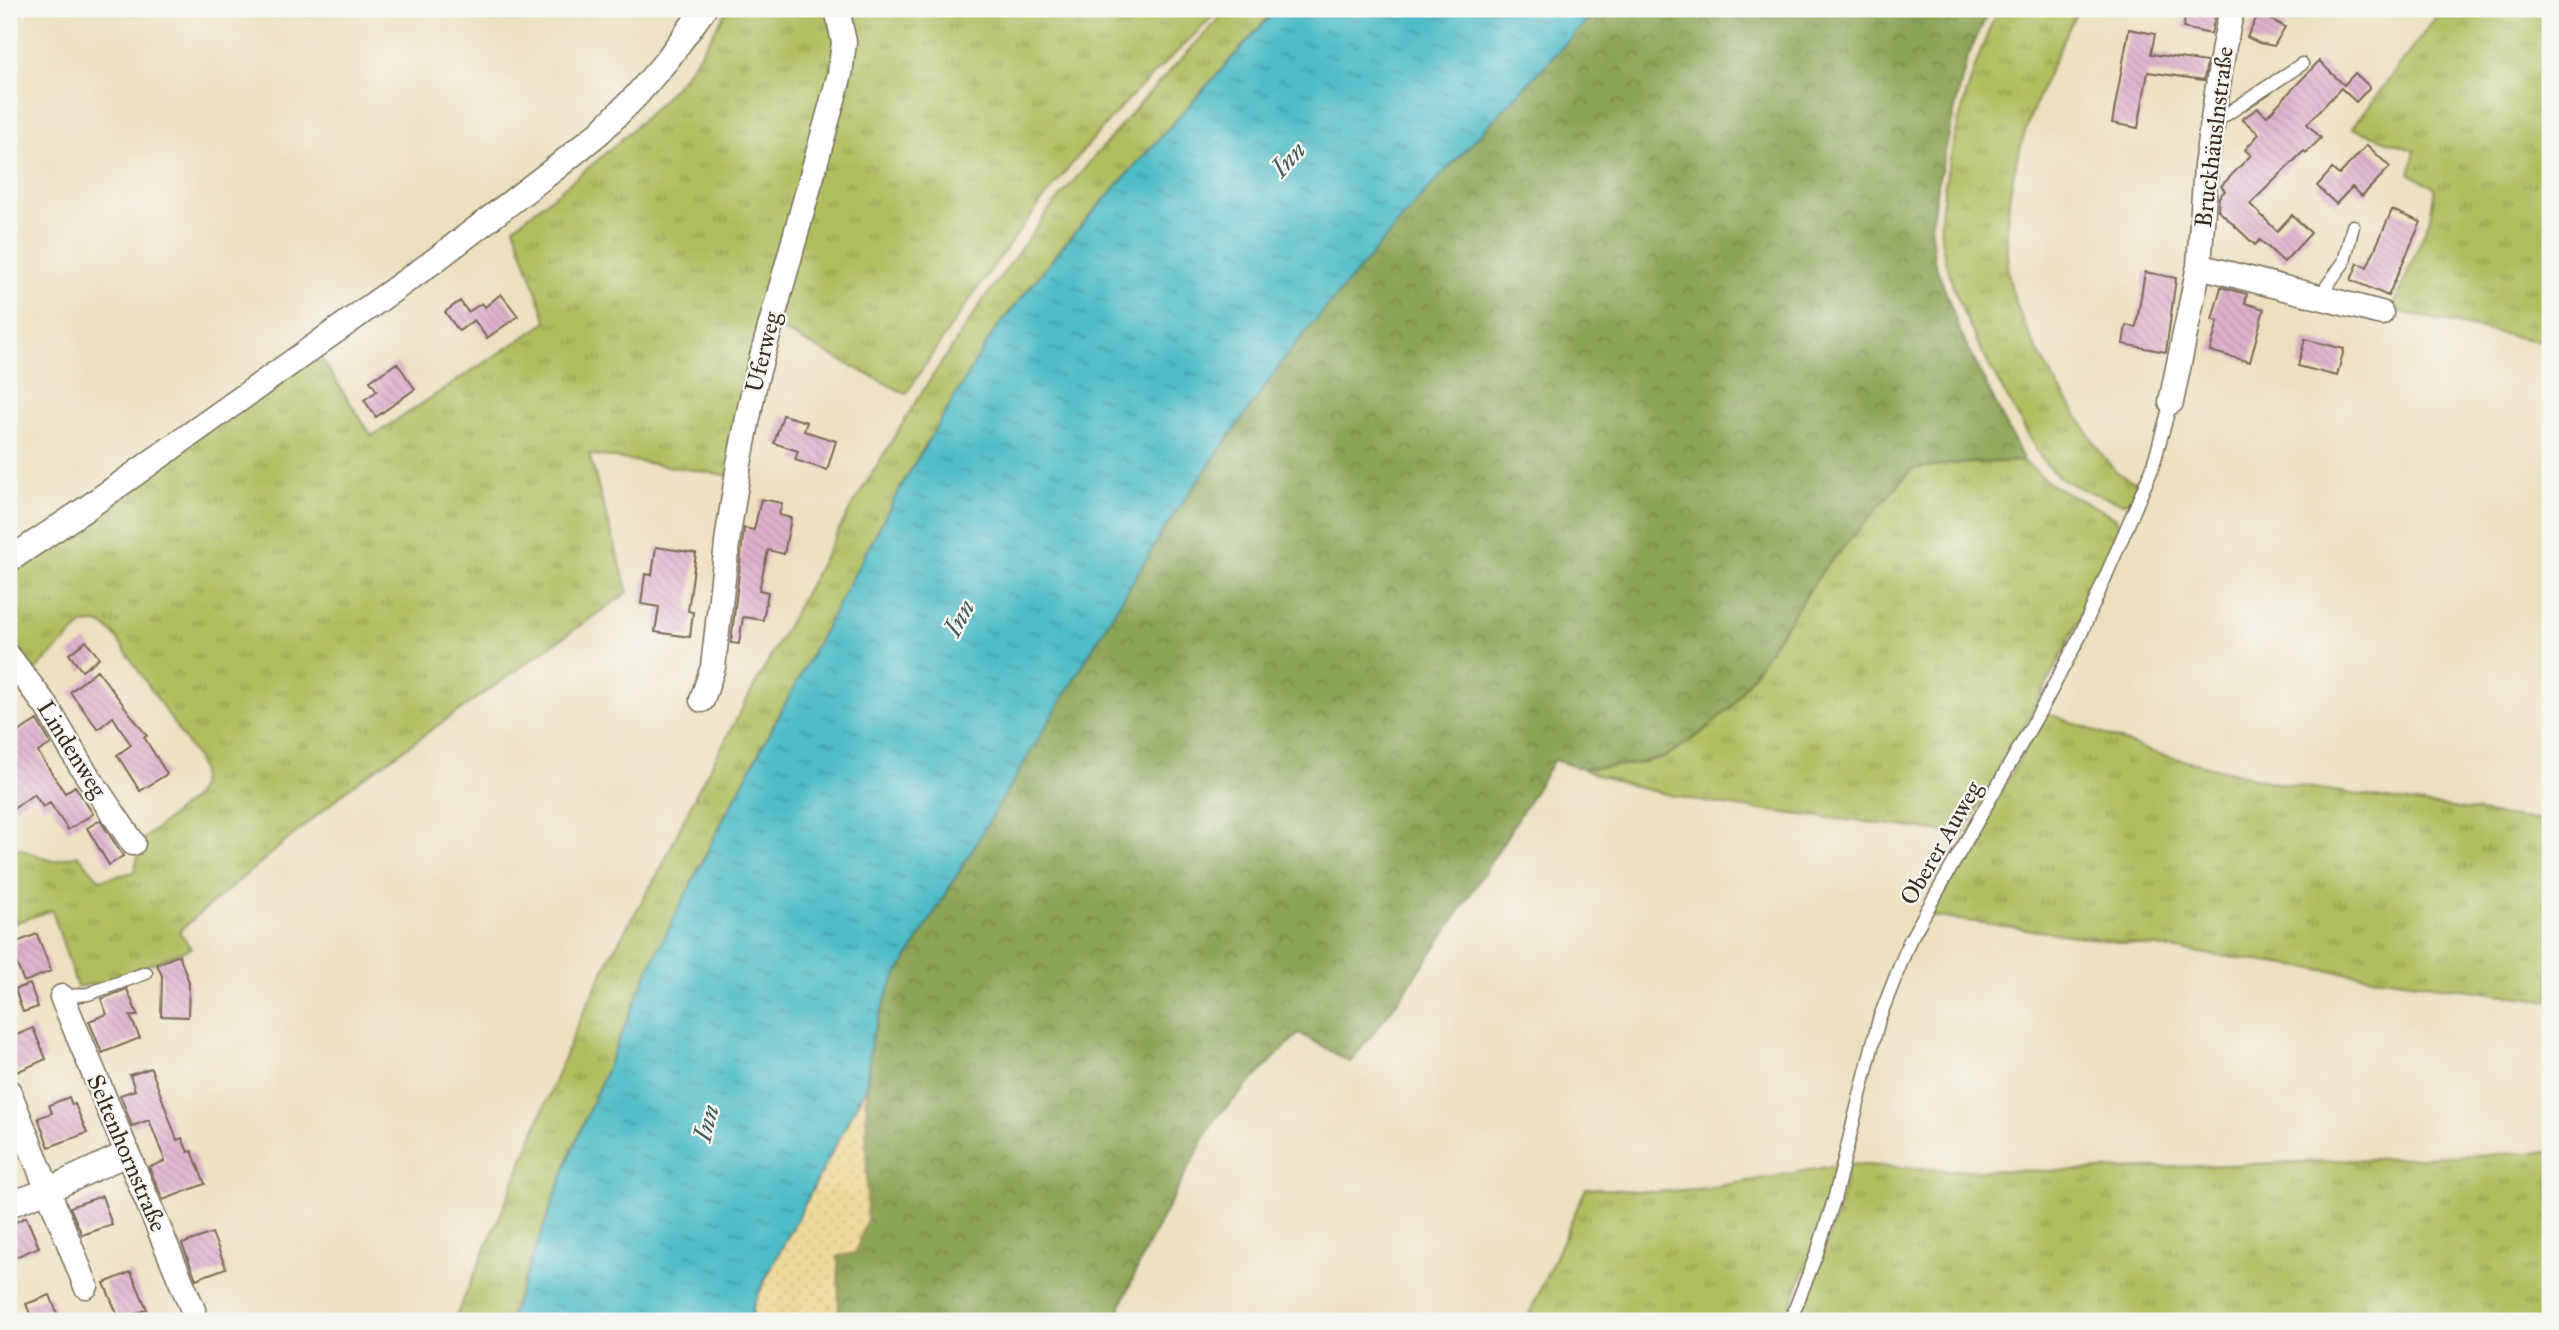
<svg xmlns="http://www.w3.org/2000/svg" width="2559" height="1330" font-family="'IM FELL Great Primer',serif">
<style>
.grass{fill:url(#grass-tufts);stroke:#76743e;stroke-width:2}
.forest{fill:url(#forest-crowns);stroke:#64673a;stroke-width:2}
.sand{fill:url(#sand-dots);stroke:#94825e;stroke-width:2}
.water{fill:url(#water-ripples);stroke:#447372;stroke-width:2}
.building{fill:url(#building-back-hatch)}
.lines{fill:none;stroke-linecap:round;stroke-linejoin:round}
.service-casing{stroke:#796a57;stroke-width:15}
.minor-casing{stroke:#796a57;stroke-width:27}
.service{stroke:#fff;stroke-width:12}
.minor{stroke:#fff;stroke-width:24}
.labels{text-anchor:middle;stroke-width:5;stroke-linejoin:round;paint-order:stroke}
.street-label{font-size:24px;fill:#3b2a1e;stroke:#f6f6f2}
.water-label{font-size:26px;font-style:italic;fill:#425d59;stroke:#f6f6f2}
</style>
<defs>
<pattern id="grass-tufts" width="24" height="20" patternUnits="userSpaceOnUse" patternTransform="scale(1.75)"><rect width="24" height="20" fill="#b0bd5f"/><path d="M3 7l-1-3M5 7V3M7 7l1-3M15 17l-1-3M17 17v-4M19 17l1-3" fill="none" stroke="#909a4e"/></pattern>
<pattern id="forest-crowns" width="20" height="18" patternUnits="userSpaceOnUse" patternTransform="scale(1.75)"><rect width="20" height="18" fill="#8ca456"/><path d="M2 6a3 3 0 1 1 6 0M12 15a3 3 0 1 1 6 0" fill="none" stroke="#748647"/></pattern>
<pattern id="sand-dots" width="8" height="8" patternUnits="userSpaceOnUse" patternTransform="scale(1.75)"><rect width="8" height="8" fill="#eeda9e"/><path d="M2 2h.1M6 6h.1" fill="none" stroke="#cdbb88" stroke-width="1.8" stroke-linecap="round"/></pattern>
<pattern id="water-ripples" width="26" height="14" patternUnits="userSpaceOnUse" patternTransform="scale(1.75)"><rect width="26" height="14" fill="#4ebcc6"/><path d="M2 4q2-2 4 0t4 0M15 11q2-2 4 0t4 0" fill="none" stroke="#4299a0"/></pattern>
<pattern id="building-back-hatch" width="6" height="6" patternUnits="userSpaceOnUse" patternTransform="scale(1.75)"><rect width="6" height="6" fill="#deb1cb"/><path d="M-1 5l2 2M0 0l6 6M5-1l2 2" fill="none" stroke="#bf98ae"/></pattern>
</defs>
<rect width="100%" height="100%" fill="#f6f6f2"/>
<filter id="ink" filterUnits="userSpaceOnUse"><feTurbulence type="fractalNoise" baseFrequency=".0143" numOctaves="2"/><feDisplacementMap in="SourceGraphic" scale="14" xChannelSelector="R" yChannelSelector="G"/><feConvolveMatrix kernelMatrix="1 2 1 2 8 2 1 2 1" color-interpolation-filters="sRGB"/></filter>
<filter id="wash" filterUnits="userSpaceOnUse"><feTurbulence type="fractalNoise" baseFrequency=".00686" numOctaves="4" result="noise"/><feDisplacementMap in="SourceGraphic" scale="28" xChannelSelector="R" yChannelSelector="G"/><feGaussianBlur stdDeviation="1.57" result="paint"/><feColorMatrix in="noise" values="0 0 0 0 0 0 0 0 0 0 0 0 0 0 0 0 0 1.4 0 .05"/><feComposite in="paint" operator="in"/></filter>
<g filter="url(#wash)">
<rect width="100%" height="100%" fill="#ede0c0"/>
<path class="grass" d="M728,9H832L839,42L732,476L589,454L628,592L353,785L179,931L191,948L105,982L77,987L52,910L9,925V853L20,849L53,861L78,855L100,880L134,872L142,840L193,798L200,787L201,771L196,757L116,637C105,624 98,620 82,625L9,696V569L317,352L372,436L547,322L514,227C570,183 628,139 676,85C696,62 712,35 728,9Z
M843,9H1219C1191,41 1158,68 1128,100C1044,190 973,292 906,394L776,327Z
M1228,9H1276L1068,240L993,333L904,481L723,820L652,962L572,1150L509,1321H454L503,1209L576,1028L611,955L661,868L698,790L852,506L920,395L982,302L1049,210L1141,102Z
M1999,9H2078C2042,86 2004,159 2007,245C2007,257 2007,271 2010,283C2021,327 2054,382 2080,420C2095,442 2110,479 2140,482L2134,497L2124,503C2099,495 2070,488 2051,470C2038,457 2029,437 2020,420C1990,369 1953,304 1942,245C1933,196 1974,54 1999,9Z
M2442,9H2509L2517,14L2521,9H2550V344L2392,310L2430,218L2435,188L2410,174L2415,151L2352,128Z
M2024,461L2050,484L2115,517L2118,523V534C2074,639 2020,738 1962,835C1835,813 1703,816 1582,769L1635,764L1665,757L1704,731L1731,707L1823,570L1912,469L1947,464Z
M2046,713L2155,753L2271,782L2550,822V1001L1930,916Z
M2550,1152V1321H1796L1837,1216L1849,1164L1948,1170L2074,1171Z
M1837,1165L1818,1236L1784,1321H1526L1586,1188L1657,1192L1708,1188Z"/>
<path class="forest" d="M1598,9H1990L1967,58L1937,186L1931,229L1934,260L1961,334L2024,461L1947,464L1912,469L1823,570L1731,707L1704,731L1665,757L1635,764L1582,769L1554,760C1490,864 1428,968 1350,1062L1299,1033L1214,1120L1148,1245L1114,1321H839L838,1256L855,1252L871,1039L890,987L1164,529L1292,348L1419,199Z"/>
<path class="sand" d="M866,1087L867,1219L855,1253L838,1256L839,1321H752L753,1306L766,1278Z"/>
<path class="water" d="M1276,9H1598L1419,199L1292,348L1164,529L890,987L871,1039L866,1087L766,1278L753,1306L752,1321H509L572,1150L652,962L723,820L904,481L993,333L1068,240Z"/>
<g id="blocks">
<path class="building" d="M2187,9H2217L2211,34L2183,28Z
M2259,13L2285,27L2274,46L2259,43L2247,37Z
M2129,29L2155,34L2151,54L2207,62L2204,80L2148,72L2138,128L2112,123Z
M2319,61L2344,85L2355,73L2370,87L2356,102L2341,88L2307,124L2321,138L2306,153L2304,151L2250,204L2277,231L2292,215L2311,233L2284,262L2260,240L2255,245L2218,210L2219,197L2225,191L2221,186L2251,155L2245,150L2259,134L2242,119L2258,108L2267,116Z
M2367,145L2390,167L2362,196L2352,187L2336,204L2317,186L2332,169L2339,175Z
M2392,210L2421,222L2388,296L2351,280L2358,263L2367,267Z
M2145,272L2176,278L2166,352L2123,344L2126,325L2136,327Z
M2221,287L2247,294L2245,303L2264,309L2250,362L2210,351L2218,321L2212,320Z
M501,294L518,316L487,338L474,320L459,331L445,312L460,301L468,312L482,303L485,307Z
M2305,339L2344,349L2337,376L2298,366Z
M397,363L415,389L376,417L364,400L377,391L370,381Z
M783,415L807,422L804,431L836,441L827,470L795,460L798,451L774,443Z
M761,499L782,503L779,515L791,518L784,554L768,550L759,590L768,592L763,620L743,617L739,644L731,643L744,528L754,530Z
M656,547L696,553L688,611L693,612L690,637L655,632L659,607L641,604L645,574L652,575Z
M86,641L99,658L82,671L69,654Z
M97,670L147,736L144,737L167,774L140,791L117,755L131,745L113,717L98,729L70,692Z
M37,720L51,744L38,752L65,793L75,786L93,814L68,830L50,803L43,807L34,794L9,812V738Z
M100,820L123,856L109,865L87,828Z
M37,934L51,971L24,982L9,945Z
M179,955L189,982L188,1017L161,1016L162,976L157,964Z
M30,984L38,1007L23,1012L15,989Z
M127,989L138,1016H130L140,1038L102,1053L89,1021L107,1014L101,999Z
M33,1028L46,1059L17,1072L9,1052V1038Z
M151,1068L177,1140L182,1138L188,1152L192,1151L205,1184L163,1200L149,1167L165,1161L149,1120L132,1126L120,1095L135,1090L130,1075Z
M69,1097L72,1105L75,1104L87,1133L49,1147L38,1118L52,1113L49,1105Z
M102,1196L112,1225L82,1235L70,1207Z
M26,1217L39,1247L9,1260V1225Z
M212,1233L226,1268L196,1279L182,1244Z
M131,1272L147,1309L120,1321L104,1283Z
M50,1295L60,1321H33L26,1304Z"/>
</g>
</g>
<g filter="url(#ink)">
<use href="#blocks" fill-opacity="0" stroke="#796a57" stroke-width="2"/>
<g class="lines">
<defs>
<path id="service" d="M2212,124L2302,64
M2319,297L2344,262L2353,226
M62,997L88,994L146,973
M1790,1321L1817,1253L1834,1200L1879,1019L1910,940L2044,704L2080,636L2152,469L2171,402"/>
<path id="minor" d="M2199,266L2381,313
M2171,402L2199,266L2206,166L2224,46L2232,9
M9,560L84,510L434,261L557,167L600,132L636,96L667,60L704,9
M9,657L47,707L81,766L133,843
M702,700L713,667L728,535L739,464L755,382L840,74L844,42L837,9
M62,997L193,1310
M9,1092L86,1286
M9,1205L48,1190L128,1153"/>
</defs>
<use href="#service" class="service-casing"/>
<use href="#minor" class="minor-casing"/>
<use href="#service" class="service"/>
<use href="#minor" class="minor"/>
</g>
</g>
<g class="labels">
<g class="street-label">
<text transform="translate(2214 137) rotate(-83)" y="8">Bruckhäuslnstraße</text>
<text transform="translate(763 352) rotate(-76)" y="8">Uferweg</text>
<text transform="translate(72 749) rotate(58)" y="8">Lindenweg</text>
<text transform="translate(1941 843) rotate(-60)" y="8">Oberer Auweg</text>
<text transform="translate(127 1153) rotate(67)" y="8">Seltenhornstraße</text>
</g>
<g class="water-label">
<text transform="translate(1288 159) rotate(-47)" y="9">Inn</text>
<text transform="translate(959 618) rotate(-61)" y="9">Inn</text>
<text transform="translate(706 1123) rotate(-75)" y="9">Inn</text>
</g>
</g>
<rect width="2559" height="1330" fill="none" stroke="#f6f6f2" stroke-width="35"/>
</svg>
